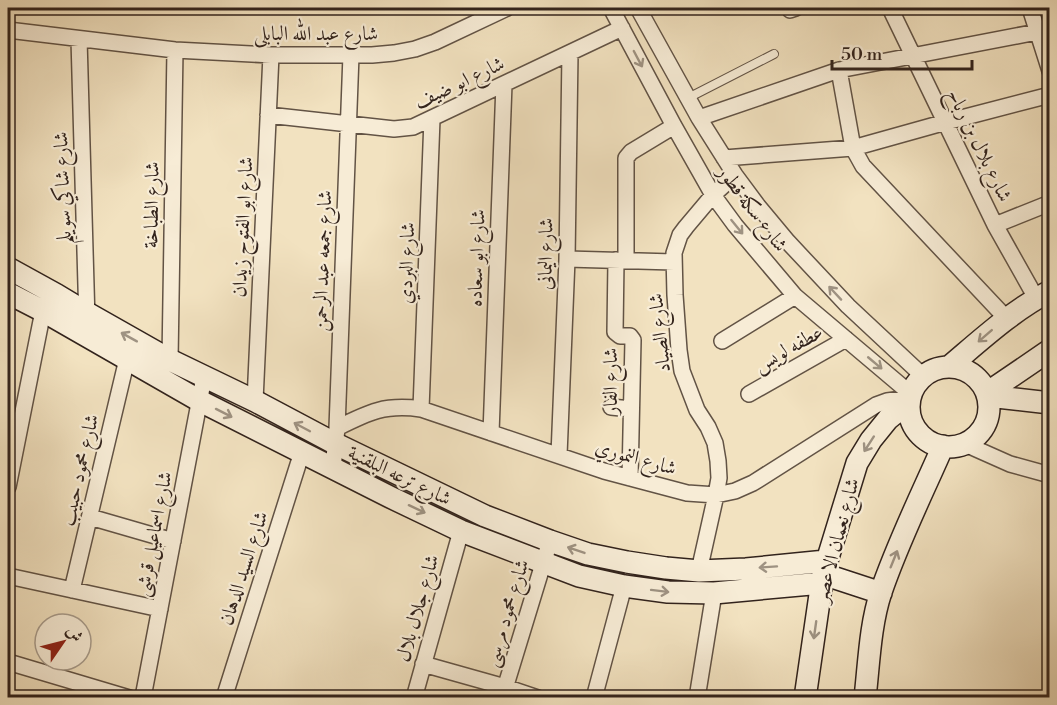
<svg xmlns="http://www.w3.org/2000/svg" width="1057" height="705" font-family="'Libre Bodoni',Amiri,serif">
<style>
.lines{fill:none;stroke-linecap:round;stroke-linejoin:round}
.lane-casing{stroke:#625345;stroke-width:10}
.street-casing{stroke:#625345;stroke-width:18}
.secondary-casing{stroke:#32231c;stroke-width:24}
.lane{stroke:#f7ecd6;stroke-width:8}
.street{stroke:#f7ecd6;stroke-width:15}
.secondary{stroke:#f7ecd6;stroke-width:21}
.oneway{stroke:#9e9282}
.labels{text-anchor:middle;stroke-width:4.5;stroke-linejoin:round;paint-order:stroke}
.street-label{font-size:20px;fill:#32231c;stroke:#f7ecd6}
</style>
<rect width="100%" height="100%" fill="#f2e2c0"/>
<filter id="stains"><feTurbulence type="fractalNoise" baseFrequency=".00333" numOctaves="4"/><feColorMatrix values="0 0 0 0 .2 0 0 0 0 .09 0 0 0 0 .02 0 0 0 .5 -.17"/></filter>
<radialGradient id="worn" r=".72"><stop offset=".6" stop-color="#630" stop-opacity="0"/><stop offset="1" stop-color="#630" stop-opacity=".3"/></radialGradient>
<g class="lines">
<defs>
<path id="lane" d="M688,98L774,54"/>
<path id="street" d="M611,8L674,126L713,195L735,225L795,296L911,394
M638,8L699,118L735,175L758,206L788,242L848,306L923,376
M890,8L995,225L1036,298
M1030,8L1050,71
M790,10L796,8
M8,30L175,50L271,55H372L394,53L415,49L435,42L507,8
M79,39L87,321
M839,70L853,148L863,166L1006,318
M268,115L394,129L413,127L622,28
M699,118L839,70L1037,32
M724,158L853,148L946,122L1050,95
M995,225L1050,203
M567,259L674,262
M616,260L615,332L620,336H630L633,340L630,478
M626,261V158L631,152L674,126
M722,341L795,296
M170,360L175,50
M749,394L846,339
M255,401L271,55
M611,407L631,409
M421,409L432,119
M337,428C369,412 385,404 421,409L604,471L687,493L716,495L735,491L753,483L876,405L887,401L910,398
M491,433L504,84
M965,444L1010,464L1050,475
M559,455L567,259L570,53
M333,468L337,428L351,55
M8,487L43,311
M90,517L173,541
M699,571L716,495L719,478L718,461L715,443L708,427L697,410L682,371L679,350L675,295L674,253L680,235L686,227L713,195L735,175
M8,576L160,609
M72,590L127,359
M8,662L129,698
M423,664L505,687L538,698
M141,698L144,692L204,377
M224,698L302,452
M414,698L461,531
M502,698L550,541
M594,698L624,586
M697,698L714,593"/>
<path id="secondary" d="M8,268L57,295L87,313L170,360L255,401L336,444L485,516L550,541L588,554L627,562L666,568L699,571L746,569L826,561
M8,293L43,311L200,401L390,497L461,531L579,576L624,586L668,592L714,593L822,583
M950,366C982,339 1012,311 1050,291
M909 407a40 40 0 1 1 80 0a40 40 0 1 1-80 0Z
M987,393L1050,350
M988,396L1050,403
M823,574L881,593
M805,698L823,574L857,463L871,440L888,419L909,402
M865,698C869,663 870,625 881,592C898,542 922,494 943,446"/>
</defs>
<use href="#lane" class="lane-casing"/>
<use href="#street" class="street-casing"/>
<use href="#secondary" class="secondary-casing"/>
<use href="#lane" class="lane"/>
<use href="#street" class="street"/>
<use href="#secondary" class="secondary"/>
</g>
<defs><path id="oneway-shaft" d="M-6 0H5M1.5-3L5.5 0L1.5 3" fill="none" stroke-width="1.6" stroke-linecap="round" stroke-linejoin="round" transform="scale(1.5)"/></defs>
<g class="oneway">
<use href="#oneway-shaft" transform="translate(638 59) rotate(62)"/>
<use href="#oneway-shaft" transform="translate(737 227) rotate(51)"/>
<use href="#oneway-shaft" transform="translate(835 293) rotate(-133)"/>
<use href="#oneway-shaft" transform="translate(985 336) rotate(139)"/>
<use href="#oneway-shaft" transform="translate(129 337) rotate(-151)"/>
<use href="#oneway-shaft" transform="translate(875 363) rotate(40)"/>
<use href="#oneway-shaft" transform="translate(224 413) rotate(27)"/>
<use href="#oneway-shaft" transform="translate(302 427) rotate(-152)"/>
<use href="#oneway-shaft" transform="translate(869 444) rotate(123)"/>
<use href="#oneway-shaft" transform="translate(417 509) rotate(25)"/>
<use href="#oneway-shaft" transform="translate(576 550) rotate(-161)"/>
<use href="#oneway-shaft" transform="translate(894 559) rotate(-68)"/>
<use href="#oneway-shaft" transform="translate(768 567) rotate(176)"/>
<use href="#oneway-shaft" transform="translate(660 591) rotate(7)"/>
<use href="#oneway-shaft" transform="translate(815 630) rotate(98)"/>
</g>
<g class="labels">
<g class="street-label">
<text x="316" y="40">شارع عبد الله البابلى</text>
<text transform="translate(459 82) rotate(-25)" y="7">شارع ابو ضيف</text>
<text transform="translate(980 145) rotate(64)" y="7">شارع بلال بن رباح</text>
<text transform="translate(62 188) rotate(-92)" y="7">شارع شاكي سويلم</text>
<text transform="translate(151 205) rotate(-89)" y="7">شارع الطباخة</text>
<text transform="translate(753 208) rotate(53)" y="7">شارع سكة قطور</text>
<text transform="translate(242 227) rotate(-87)" y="7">شارع ابو الفتوح زيدان</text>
<text transform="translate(545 254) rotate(-89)" y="7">شارع اليمانى</text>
<text transform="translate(476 258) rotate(-88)" y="7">شارع ابو سعاده</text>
<text transform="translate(322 261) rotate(-88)" y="7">شارع جمعه عبد الرحمن</text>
<text transform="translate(406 263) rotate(-88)" y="7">شارع البردي</text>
<text transform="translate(659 333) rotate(-96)" y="7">شارع الصياد</text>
<text transform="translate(788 348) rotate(-29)" y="7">عطفه لويس</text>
<text transform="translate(610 381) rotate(-90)" y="7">شارع الفار</text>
<text transform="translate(636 457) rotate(16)" y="7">شارع النموري</text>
<text transform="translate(79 470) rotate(-77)" y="7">شارع محمود حبيب</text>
<text transform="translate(400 475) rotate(26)" y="7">شارع ترعه البلقنية</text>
<text transform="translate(153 534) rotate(-79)" y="7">شارع اسماعيل قرشى</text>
<text transform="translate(836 540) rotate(-75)" y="7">شارع نعمان الاعصر</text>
<text transform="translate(243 568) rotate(-72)" y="7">شارع السيد الدهان</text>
<text transform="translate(417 608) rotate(-74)" y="7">شارع جلال بلال</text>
<text transform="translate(506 613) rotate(-73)" y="7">شارع محمود مرسى</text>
</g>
</g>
<rect width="1057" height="705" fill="none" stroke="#f2e2c0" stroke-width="30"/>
<rect x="9" y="9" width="1039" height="687" fill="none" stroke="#32231c" stroke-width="3"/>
<rect x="15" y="15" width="1027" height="675" fill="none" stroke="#32231c" stroke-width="1.5"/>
<g transform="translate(63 642) rotate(55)"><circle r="28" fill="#f7ecd6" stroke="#a89c8c" stroke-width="1.5"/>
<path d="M0-4.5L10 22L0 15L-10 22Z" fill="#8f2418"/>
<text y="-9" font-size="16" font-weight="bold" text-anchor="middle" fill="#32231c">ش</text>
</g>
<path d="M832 60v9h140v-9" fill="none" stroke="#32231c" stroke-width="3"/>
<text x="841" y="60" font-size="18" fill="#32231c" stroke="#f7ecd6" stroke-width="4.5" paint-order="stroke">50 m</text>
<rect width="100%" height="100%" filter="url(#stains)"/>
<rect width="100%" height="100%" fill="url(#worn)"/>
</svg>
